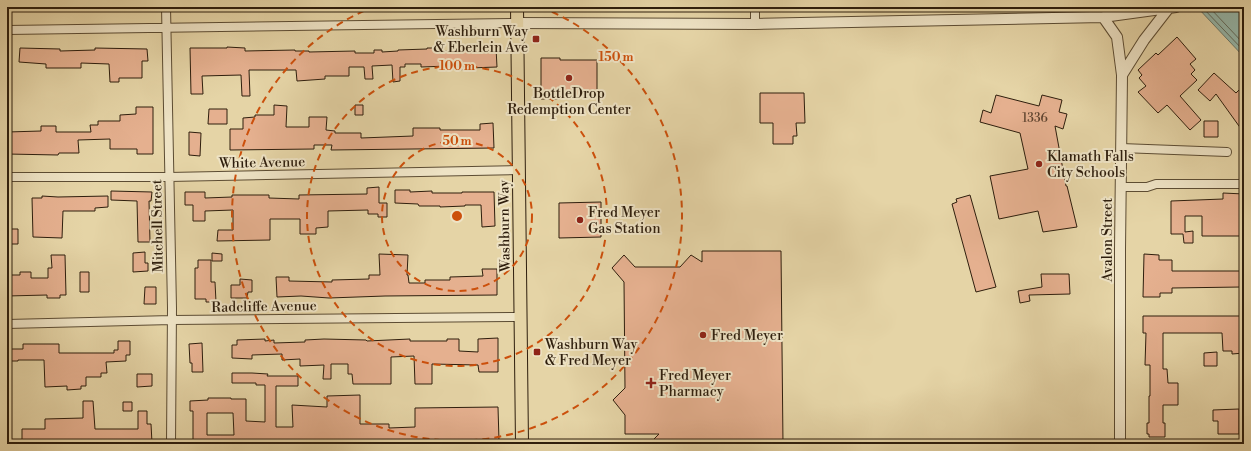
<svg xmlns="http://www.w3.org/2000/svg" width="1251" height="451" font-family="'Libre Bodoni',serif">
<style>
.water{fill:#96b8ab;stroke:#6c7a6c}
.lines{fill:none;stroke-linecap:round;stroke-linejoin:round}
.shore{stroke:#626b5c;stroke-width:1}
.building{fill:#e5b08f;stroke:#2e1e0d;fill-rule:evenodd}
.minor-casing{stroke:#5c4c33;stroke-width:10}
.tertiary-casing{stroke:#5c4c33;stroke-width:12}
.primary-casing{stroke:#2e1e0d;stroke-width:14}
.minor{stroke:#eee3c5;stroke-width:8}
.tertiary{stroke:#eee3c5;stroke-width:10}
.primary{stroke:#e5d4a6;stroke-width:12}
.ring{fill:none;stroke:#cc500c;stroke-width:2;stroke-dasharray:7 5}
.poi-dot{fill:#8f2418;stroke:#eee3c5;stroke-width:1.5}
.labels{text-anchor:middle;stroke-width:4;stroke-linejoin:round;paint-order:stroke}
.number-label{font-size:12px;fill:#5c422e}
.poi-label{font-size:14px;fill:#2e1e0d;stroke:#eee3c5;text-anchor:start}
.street-label{font-size:14px;fill:#2e1e0d;stroke:#eee3c5}
.centre{fill:#cc500c;stroke:#eee3c5;stroke-width:2}
.ring-label{font-size:12px;text-anchor:middle;font-weight:bold;fill:#cc500c;stroke:#eee3c5;stroke-width:4;stroke-linejoin:round;paint-order:stroke}
</style>
<rect width="100%" height="100%" fill="#e5d4a6"/>
<filter id="stains"><feTurbulence type="fractalNoise" baseFrequency=".005" numOctaves="4"/><feColorMatrix values="0 0 0 0 .2 0 0 0 0 .09 0 0 0 0 .02 0 0 0 .5 -.17"/></filter>
<radialGradient id="worn" r=".72"><stop offset=".6" stop-color="#630" stop-opacity="0"/><stop offset="1" stop-color="#630" stop-opacity=".3"/></radialGradient>
<path class="water" d="M1197,7H1237L1244,15V57Z"/>
<g class="lines">
<path class="shore" d="M1202,7L1244,51
M1209,7L1244,44"/>
</g>
<path class="building" d="M1177,37L1196,59L1190,64L1195,70L1191,74L1197,80L1180,96L1201,120L1190,130L1167,105L1158,113L1138,92L1146,86L1139,78L1142,75L1138,70L1156,53L1158,55Z
M227,47L245,48V51L295,50V51H309V52L355,51V53H374V50H382V52L398,51V50L427,49V48H436V51H474V48H496L497,67L469,68V70L448,69V66L421,67V64H405V67H400V81L393,82L392,65L372,66L373,79H365L364,67H349V76H325V79L297,81L296,70H249L250,96H242L241,75L202,76L203,94H191L190,48H227Z
M20,48L60,49V51L95,50V48L147,49L148,61H142V78H119V82H110L109,64L81,63V68H46V64L19,62Z
M541,58H560V60H597V97H561V99H541Z
M1214,73L1236,93L1239,90L1244,98V133L1216,94L1210,101L1198,90Z
M760,93H804L805,123H796L797,136H793V144H773V123H760Z
M996,95L1039,106L1042,95L1062,100L1059,112L1067,114L1063,129L1055,126L1066,186H1067L1077,227L1043,232L1038,211L999,219L990,176L1028,169L1020,133L980,122L983,110L991,113Z
M274,105L287,106L286,127H309V117H327L326,130L335,131V133H361V138L413,136V128H440V130H480V124L493,123L494,148L331,150L332,145H314V149L230,150V129H243V118L255,117V115H274Z
M355,105H363V115H355Z
M136,107H153V154H137V149H110V139L78,140L79,153H59L58,155L7,154V132L41,131V126H56V132H91L90,125H98V121H120V115L136,114Z
M209,109H227V124H208Z
M1204,121H1218V137H1204Z
M189,132L201,133L200,156L189,155Z
M379,187V203H387V217H378V214H368V210L328,211V227L316,228V234H300V219H270V240L217,241L218,230H233V210L205,211V221H193V205H185V192H205V198L232,197V195H269V198L299,199V195L367,194V188Z
M395,190H410V192L432,191V193H462V192H494L495,226L482,227L481,205H465V206L440,207V206H419L418,204L395,203Z
M111,191L152,192L151,201H149L150,242H138L137,201L111,200Z
M1223,193L1244,194V236H1202V216H1185V232L1193,231V243H1184L1183,234H1171V201L1223,199Z
M970,195L996,287L976,292L952,204L957,202L956,199Z
M42,196L58,197L108,196V207L95,208V211H63L62,238L33,237L32,198H42Z
M601,202V237L559,238V203Z
M8,229H18V244H7Z
M702,251H781L783,444H649L659,434H625V415L613,400L625,388L624,282L612,268L624,255L635,267H680L691,255L702,262Z
M145,252V263H148V271L133,272V253Z
M212,253L222,254V261H212Z
M379,254L408,255L407,275H408L409,283H425V280H450V277L483,276L482,269H497V295L385,296L329,298L301,296L277,297L276,277H289V281L332,282V280L369,279V275H380Z
M1144,254L1159,255V260H1172V271H1241V287L1172,288V293H1160V297H1143Z
M51,255H65L66,295H60V298H47V295L7,296V275H20V272H31V278H48V268H52Z
M198,260H211V282H215L216,302H206V299H195V268H198Z
M80,272H89V292H80Z
M1041,274H1069L1070,294L1029,295L1030,301L1020,303L1018,291L1042,287Z
M240,279L252,280V292H248L247,298H231V285H240Z
M145,287H156V304H144Z
M1143,316H1244V353L1232,354V351H1223L1222,333H1163V369H1167L1168,383H1178V405H1163V423H1165V437H1149V434H1147V423H1149V396H1150V365H1145L1146,333H1143Z
M498,338V372H479L478,365L432,364V384H415L414,356L391,357V384H353L352,374H348V364H331V379H323L324,365L300,366V359L282,360V354L252,355V359L232,358V345H237V340L265,339V341L274,340V343L305,342V340L324,339L366,340L367,341L410,339V341H447V339H459V351L478,352V339Z
M118,341H130V355H126V361L106,362L107,373H101V377H86V386H81V389L67,390V386L45,387L44,360H18V361H7V349H23V344H59V353H114V350H118Z
M202,343L203,372H192V363H190L189,344Z
M1217,352V366H1204V353Z
M232,373H252L268,374L267,376H298V386H276V427H293L292,405L327,407V396L360,395V424H389V428L415,427V408L498,407L499,441H409V443L373,444V443L308,444V443L272,442V444H193V411H190V401L208,400V398H231V399H246V421L265,422V385H256V383H232ZM207,413H233L234,435H207Z
M137,374H152V386L137,387Z
M83,401H93L95,429H138V411H147V424H151L152,443L22,444V429H45V419L83,418Z
M123,402H132V411H123Z
M1239,409V434H1218V421H1213V410Z"/>
<g class="lines">
<defs>
<path id="minor" d="M166,7L172,308L171,444
M755,24V7
M7,30L517,23
M1121,148L1227,152
M7,177H169L518,170
M1121,187H1147L1156,184H1244
M7,324L172,320L521,317"/>
<path id="tertiary" d="M1103,17L1117,37L1122,75L1120,249V444
M517,23L755,24L1103,17L1176,7
M1122,75L1144,40L1168,9"/>
<path id="primary" d="M517,7L522,444"/>
</defs>
<use href="#minor" class="minor-casing"/>
<use href="#tertiary" class="tertiary-casing"/>
<use href="#primary" class="primary-casing"/>
<use href="#minor" class="minor"/>
<use href="#tertiary" class="tertiary"/>
<use href="#primary" class="primary"/>
</g>
<g class="ring">
<circle cx="457" cy="216" r="75"/>
<circle cx="457" cy="216" r="150"/>
<path d="M541 7A225 225 0 1 1 373 7"/>
</g>
<g class="poi-dot">
<rect x="532" y="35" width="8" height="8" rx="2"/>
<circle cx="569" cy="78" r="4"/>
<circle cx="1039" cy="164" r="4"/>
<circle cx="580" cy="220" r="4"/>
<circle cx="703" cy="335" r="4"/>
<rect x="533" y="348" width="8" height="8" rx="2"/>
<path d="M649 377h4v4h4v4h-4v4h-4v-4h-4v-4h4z"/>
</g>
<g class="labels">
<g class="number-label">
<text x="1035" y="122">1336</text>
</g>
<g class="poi-label">
<text x="528" y="36" text-anchor="end">Washburn Way<tspan x="528" dy="16">&amp; Eberlein Ave</tspan></text>
<text x="569" y="98" text-anchor="middle">BottleDrop<tspan x="569" dy="16">Redemption Center</tspan></text>
<text x="1047" y="161">Klamath Falls<tspan x="1047" dy="16">City Schools</tspan></text>
<text x="588" y="217">Fred Meyer<tspan x="588" dy="16">Gas Station</tspan></text>
<text x="711" y="340">Fred Meyer</text>
<text x="545" y="349">Washburn Way<tspan x="545" dy="16">&amp; Fred Meyer</tspan></text>
<text x="659" y="380">Fred Meyer<tspan x="659" dy="16">Pharmacy</tspan></text>
</g>
<g class="street-label">
<text transform="translate(262 162) rotate(-1)" y="5">White Avenue</text>
<text transform="translate(157 226) rotate(-91)" y="5">Mitchell Street</text>
<text transform="translate(504 226) rotate(-91)" y="5">Washburn Way</text>
<text transform="translate(1107 240) rotate(-90)" y="5">Avalon Street</text>
<text transform="translate(264 306) rotate(-1)" y="5">Radcliffe Avenue</text>
</g>
</g>
<circle cx="457" cy="216" r="6" class="centre"/>
<g class="ring-label">
<text x="616" y="61">150 m</text>
<text x="457" y="70">100 m</text>
<text x="457" y="145">50 m</text>
</g>
<rect width="1251" height="451" fill="none" stroke="#e5d4a6" stroke-width="24"/>
<rect x="8" y="8" width="1235" height="435" fill="none" stroke="#2e1e0d" stroke-width="2"/>
<rect x="12" y="12" width="1227" height="427" fill="none" stroke="#2e1e0d"/>
<rect width="100%" height="100%" filter="url(#stains)"/>
<rect width="100%" height="100%" fill="url(#worn)"/>
</svg>
